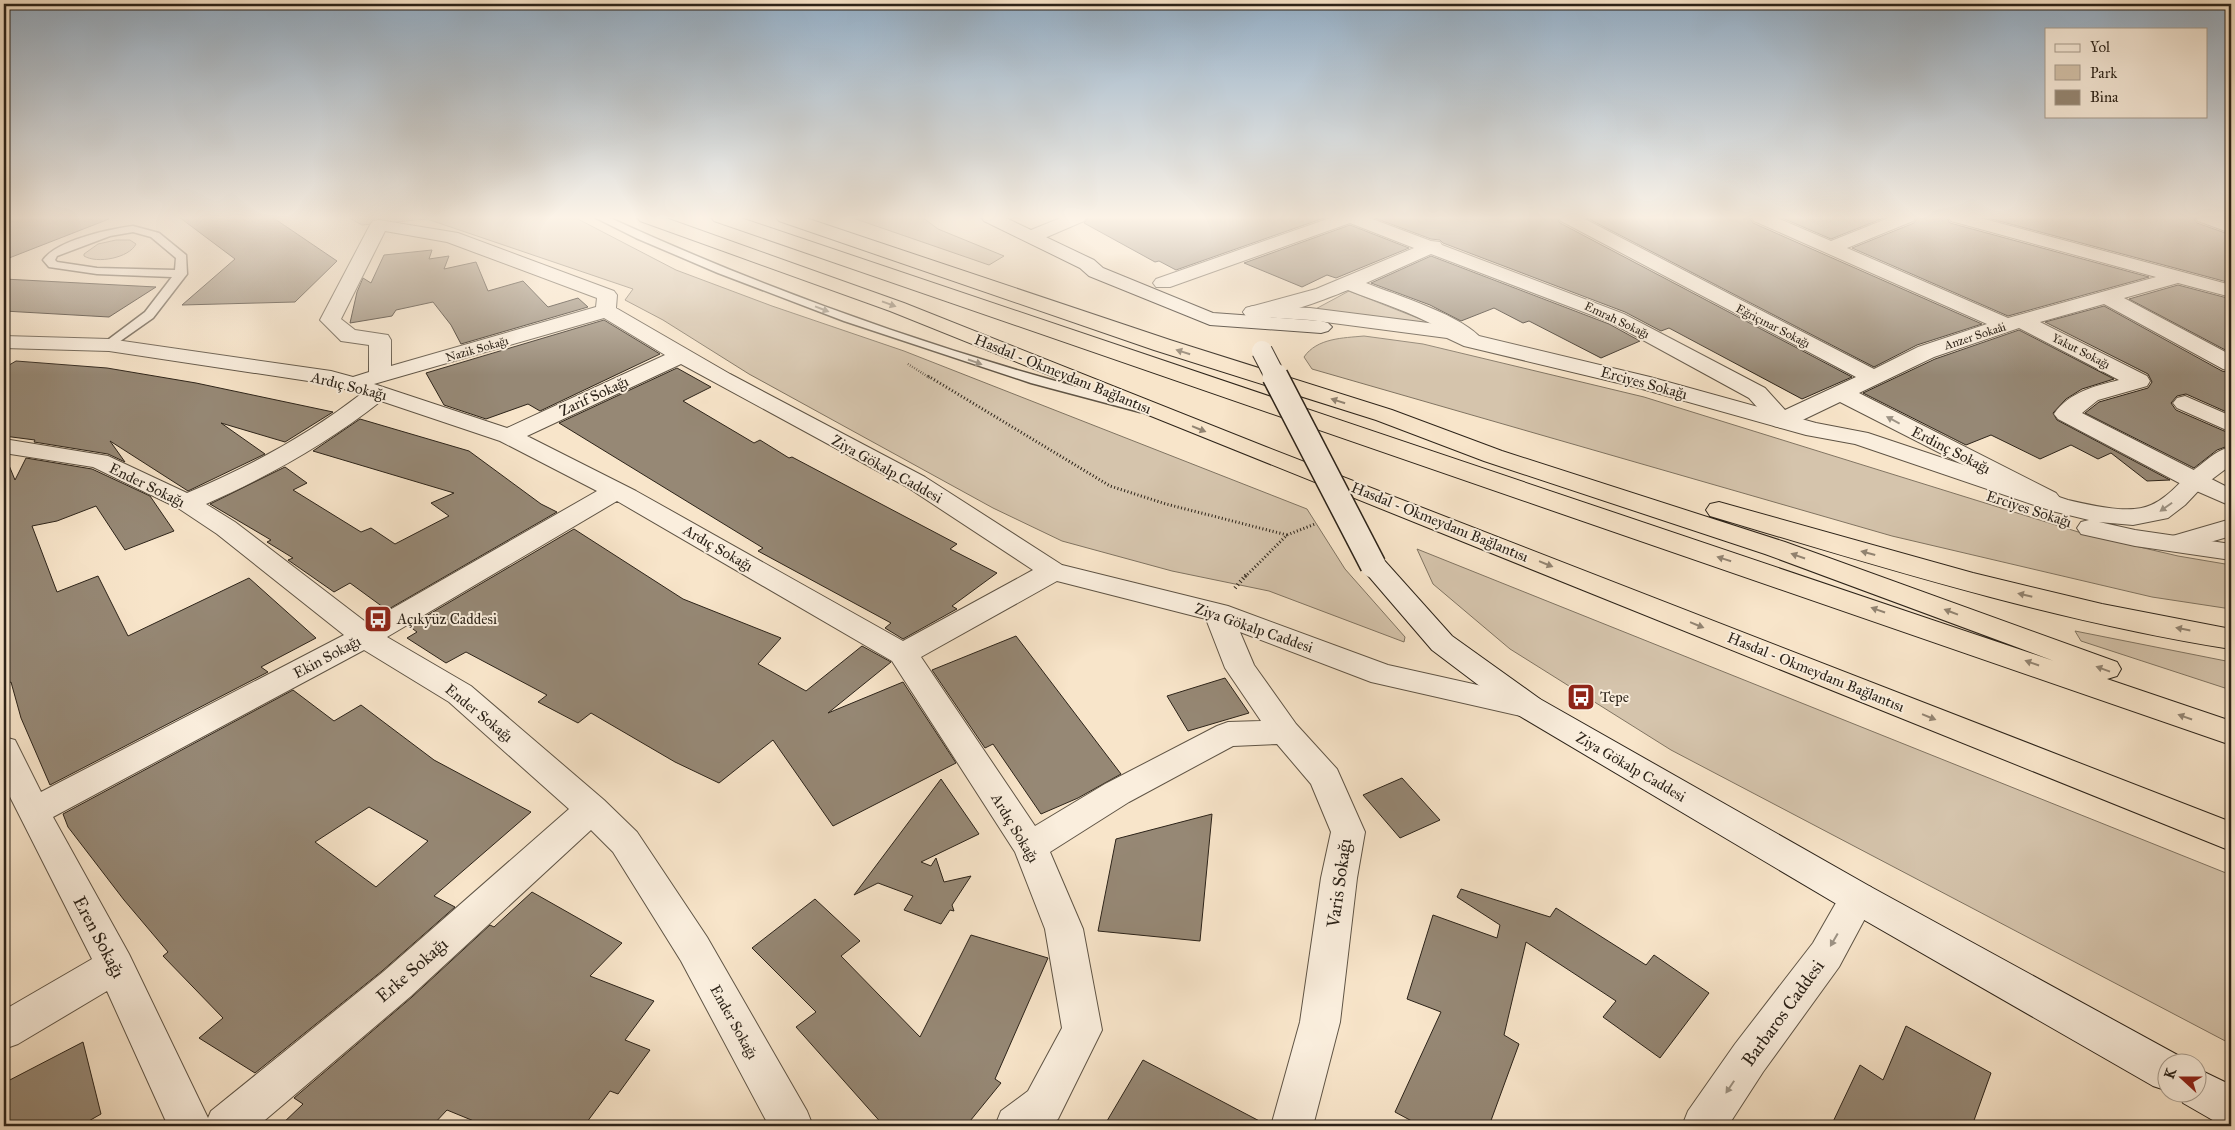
<svg xmlns="http://www.w3.org/2000/svg" width="2235" height="1130" font-family="'IM FELL Great Primer',serif">
<style>
.green{fill:#d5c4ac;stroke:#807462}
.building{fill:#968875;stroke:#2c2319;fill-rule:evenodd}
.lines{fill:none;stroke-linecap:round;stroke-linejoin:round}
.service-casing{stroke:#5f5445;stroke-width:3}
.minor-casing{stroke:#5f5445;stroke-width:2}
.tertiary-casing{stroke:#5f5445;stroke-width:2}
.secondary-casing{stroke:#2c2319;stroke-width:2}
.motorway-casing{stroke:#2c2319;stroke-width:2}
.path-far2{stroke:#2c2319;stroke-width:2.5;stroke-dasharray:0.5 2;stroke-linecap:butt}
.path-far1{stroke:#2c2319;stroke-width:3;stroke-dasharray:1 2.5;stroke-linecap:butt}
.path{stroke:#2c2319;stroke-width:4;stroke-dasharray:1 3;stroke-linecap:butt}
.service{fill:#faeedd;fill-rule:evenodd}
.minor{fill:#faeedd;fill-rule:evenodd}
.tertiary{fill:#faeedd;fill-rule:evenodd}
.secondary{fill:#faeedd;fill-rule:evenodd}
.motorway{fill:#f8e5ca;fill-rule:evenodd}
.secondary-bridge-far1-casing{stroke:#2c2319;stroke-width:22;stroke-linecap:butt}
.secondary-bridge-casing{stroke:#2c2319;stroke-width:28;stroke-linecap:butt}
.secondary-bridge-far1{stroke:#faeedd;stroke-width:20}
.secondary-bridge{stroke:#faeedd;stroke-width:25}
.oneway{fill:#928472}
.oneway2{fill:#9d9385}
.labels{text-anchor:middle;stroke-width:4;stroke-linejoin:round;paint-order:stroke}
.far-street-label{font-size:12px;fill:#2c2319;stroke:#faeedd}
.street-label{font-size:15px;fill:#2c2319;stroke:#faeedd}
.poi-label{font-size:15px;fill:#2c2319;stroke:#faeedd;text-anchor:start}
.near-street-label{font-size:18px;fill:#2c2319;stroke:#faeedd}
</style>
<rect width="100%" height="100%" fill="#f8e5ca"/>
<filter id="stains"><feTurbulence type="fractalNoise" baseFrequency=".004" numOctaves="4"/><feColorMatrix values="0 0 0 0 .2 0 0 0 0 .09 0 0 0 0 .02 0 0 0 .5 -.17"/></filter>
<radialGradient id="worn" r=".72"><stop offset=".6" stop-color="#630" stop-opacity="0"/><stop offset="1" stop-color="#630" stop-opacity=".3"/></radialGradient>
<path class="green" d="M348,217H574L676,270L772,306L904,351L1307,509L1345,569L1405,637L1404,642L1269,591L1172,571L1062,541L993,508L749,374L663,320L625,300L633,289L427,219L362,225Z
M850,217H922L938,229L1004,256L989,265Z
M116,240H130L136,244C129,258 97,264 84,256V254L98,244Z
M1349,291L1443,328L1310,312Z
M1364,336L1423,344L1644,397L2088,535L2178,556L2231,565V609L2152,597L1892,536L1312,369L1304,357C1317,338 1343,338 1364,336Z
M1417,549L2231,875V1044L1671,750L1510,649L1433,584Z
M2075,631L2231,662V690L2081,641Z"/>
<path class="building" d="M4,217H108L109,219L4,260Z
M179,217H272L337,261L295,302L182,305L235,259Z
M1089,217H1327L1176,270L1159,261L1155,262L1084,223Z
M1372,217H1556L1560,223L1852,377L1802,399L1669,328L1661,331L1625,312L1443,243L1440,240L1431,239Z
M1585,217H1749L1753,223L1982,324L1917,345L1874,367Z
M1780,217H1886L1831,239Z
M1918,217H1946L1950,223L2149,277L2008,316L1852,248L1914,223Z
M1984,217H2193L2197,223L2231,235V283Z
M1350,225L1409,248L1336,278L1327,275L1302,287L1244,263Z
M432,250L429,259L449,256L444,269L476,262L488,291L523,281L548,307L578,298L588,307L461,344L451,325L433,302L396,310L392,316L350,323L357,292L363,278L371,283L384,255Z
M1431,256L1609,324L1640,341L1601,358L1529,321L1523,323L1494,308L1461,321L1430,305L1371,283Z
M4,279L156,287L109,317L4,311Z
M2178,285L2231,299V353L2129,299Z
M2104,306L2222,371L2231,373V414L2186,394L2177,396L2171,403L2176,410L2231,434V445L2217,450L2194,468L2085,413L2099,402L2148,388L2152,382L2148,374L2045,322Z
M604,320L660,354L540,411L528,404L486,419L444,405L426,373Z
M2019,330L2114,379L2082,389L2066,399L2053,413L2057,420L2170,480L2147,481L2111,453L2098,459L2071,445L2040,459L1991,435L1966,445L1863,393L1935,359Z
M16,361L107,368L196,383L333,412L285,442L221,423L265,454L188,491L110,441L125,462L108,454L34,442L35,440L4,436V368Z
M677,368L711,387L683,401L754,443L760,440L789,458L792,457L957,544L950,549L997,573L952,606L957,609L955,610L903,639L885,628L891,623L758,551L763,548L559,423Z
M360,419L469,451L541,504L557,512L387,610L350,583L334,592L288,560L293,558L267,542L271,540L210,504L285,467L307,483L293,490L361,532L371,528L395,544L449,516L431,503L454,493L313,451Z
M4,458H6L15,480L26,458L92,469L150,496L174,531L125,550L96,506L57,521L32,526L57,592L98,576L128,636L249,578L316,638L261,667L268,672L50,785L21,718L11,682L4,685Z
M574,529L683,599L781,638L758,664L806,691L862,646L891,662L828,713L903,682L956,763L833,826L773,740L719,783L675,762L591,713L578,723L538,702L547,695L466,652L446,663L407,638L417,632L409,626Z
M1016,636L1121,774L1078,798L1041,814L993,744L985,748L932,670Z
M1225,678L1249,713L1188,731L1167,696Z
M293,690L334,721L361,705L434,760L531,812L434,896L455,907L382,971L255,1073L199,1038L223,1018L163,956L168,952L124,900L68,827L63,814ZM369,807L428,841L376,887L315,842Z
M1402,778L1440,820L1400,838L1363,795Z
M941,779L979,834L921,862L931,866L936,858L944,882L971,876L952,905L954,911L950,910L941,924L904,910L913,896L878,883L854,895Z
M1212,814L1200,941L1098,931L1116,839Z
M1461,889L1550,917L1556,908L1646,965L1654,955L1709,993L1660,1058L1603,1017L1616,1001L1526,942L1504,1035L1519,1044L1489,1126H1421L1395,1112L1441,1012L1407,999L1433,915L1497,938L1500,925L1457,897Z
M532,892L622,943L590,976L654,1001L625,1040L650,1050L618,1094L610,1091L584,1126H486L447,1110L432,1126H280L303,1104L294,1098L412,997L490,925L494,927Z
M815,899L860,941L841,956L920,1037L971,935L1048,958L995,1079L1001,1083L966,1126H884L796,1027L816,1012L752,948Z
M1906,1026L1991,1073L1972,1126H1831L1860,1065L1883,1080Z
M83,1042L101,1114L80,1126H4V1083Z
M1143,1060L1269,1126H1104Z"/>
<g class="lines">
<defs>
<path id="service" d="M594,217H608C780,296 961,359 1145,405L1147,408L1140,412L1031,383L844,321L718,273L636,238Z
M133,226L159,233L186,255L187,274L153,318L109,349L103,345L105,342L145,312L172,277L97,274L49,267L43,260C57,240 110,229 133,226ZM133,232L151,237L176,258L175,270L97,268L57,262L55,260L57,256L110,236Z"/>
<path id="minor" d="M1063,217H1087L1084,221L1040,240H1026L1024,236L1026,232Z
M1333,217H1367L1431,241L1440,242L1442,245L1624,314L1765,388L1785,410L1856,377L1561,221L1558,217H1581L1874,369L1918,347L1987,324L1754,221L1751,217H1775L1831,241L1891,217H1916L1913,221L1847,248L2008,318L2156,277L1951,221L1948,217H1977L2231,285V297L2178,283L2124,298L2231,355V371L2223,369L2104,304L2040,322L2147,376L2150,381L2147,386L2098,400L2082,413L2231,489V506L2185,486L2058,419L2054,414C2069,392 2095,386 2119,380L2019,328L1934,357L1859,393L2056,493L2060,498L2056,503L2047,506L2038,503L1840,402L1790,426L1782,428L1774,426L1749,398L1610,322L1431,254L1366,283C1395,295 1466,316 1483,341L1480,346C1462,350 1453,335 1439,328C1411,312 1378,302 1348,290C1326,299 1268,322 1246,316L1243,312L1246,308L1316,289L1414,248L1350,223L1170,287H1156L1153,283L1156,279Z
M2195,217H2220L2231,222V233L2198,221Z
M379,220L458,233L614,291L617,295L616,308L730,374L925,477L1062,565L1228,606L1388,665L1540,699L1545,707L1540,715L1529,718L1371,682L1240,632L1254,665L1296,724L1337,769L1365,832L1357,878L1340,1022L1313,1126H1271L1300,1022L1321,878L1331,832L1311,784L1277,744L1233,746L1129,802L1050,852L1083,929L1102,1030L1058,1119L1049,1126H995L1001,1111L1028,1091L1062,1028L1045,929L1015,852L892,661L617,501L387,637L471,686L604,800L637,832L707,937L807,1111L813,1126H769L681,961L613,852L591,830L411,996L258,1126H168L107,991L18,1044L4,1049V1010L92,959L4,785V737L15,740L41,792L344,635L217,534L178,508L93,467L4,453V439L108,456L187,493C249,467 308,435 361,394L328,384L109,351L4,348V336L109,339L331,371L353,377L369,372V345L341,341L320,320L370,225L373,221ZM385,231L447,242L597,298L596,307L391,366V340L388,335L355,330L341,319ZM604,318L665,355L507,428L374,384ZM681,364L907,487L1033,570L903,641L636,491L527,436ZM381,401L500,441L597,491L367,623L235,522L206,504C269,476 328,443 381,401ZM1057,581L1206,619L1225,668L1261,721L1228,722L1217,726L1105,784L1035,826L921,657ZM364,650L449,702L569,809L383,972L211,1111L208,1118L129,954L53,817Z
M2185,396L2231,416V432L2177,408L2173,403L2177,398Z
M2231,519V536L2179,551L2169,549L2166,543L2169,537Z"/>
<path id="tertiary" d="M1253,306L1310,308L1452,326L1479,336L1650,377L1816,423L1868,433L2068,500C2090,505 2130,515 2151,505C2170,497 2182,478 2199,466C2209,458 2219,449 2231,447V465L2203,486L2185,505L2168,518L2133,525L2099,522L2135,530L2231,544V560L2135,546L2081,534L2077,528L2081,522L2089,520L2052,511L1855,444L1806,435L1635,387L1464,346L1447,338L1310,320L1246,316L1243,312L1246,308Z
M1858,883L1871,887L1876,898L1839,967L1763,1072L1728,1126H1682L1688,1111L1735,1044L1813,943L1845,887Z"/>
<path id="secondary" d="M981,217H1004L1094,260L1103,268L1213,313L1321,321L1328,323L1332,327L1328,331L1321,333L1210,325L1089,276L1080,268L984,221Z
M1373,556L1383,559L1452,636L1540,699L1871,887L2183,1058L2185,1062H2168V1091L2153,1086L1845,909L1518,715L1432,650L1359,565L1363,559Z
M2198,1069L2231,1085V1126L2216,1122L2183,1103L2179,1092H2198Z"/>
<path id="motorway" d="M637,217H663L904,303L1266,447L2231,822V851L890,311L640,221Z
M711,217H738L2054,661L1765,554L1484,461L1376,420L1154,350L779,221L776,217H803L1170,340L1392,410L1502,451L1785,542L2117,662L2121,669L2117,676L2107,679L2231,721V745L714,221Z
M1719,502L1973,573L2102,604L2231,629V649C2054,621 1881,567 1710,516L1706,510L1710,504Z"/>
</defs>
<use href="#service" class="service-casing"/>
<use href="#minor" class="minor-casing"/>
<use href="#tertiary" class="tertiary-casing"/>
<use href="#secondary" class="secondary-casing"/>
<use href="#motorway" class="motorway-casing"/>
<path class="path-far2" d="M908,364L930,378"/>
<path class="path-far1" d="M928,376L1110,486L1166,504L1287,535
M1245,577L1287,535L1315,524"/>
<path class="path" d="M1235,588L1246,575"/>
<use href="#service" class="service"/>
<use href="#minor" class="minor"/>
<use href="#tertiary" class="tertiary"/>
<use href="#secondary" class="secondary"/>
<use href="#motorway" class="motorway"/>
<defs>
<path id="secondary-bridge-far1" d="M1262,351L1276,378"/>
<path id="secondary-bridge" d="M1275,376L1373,565"/>
</defs>
<use href="#secondary-bridge-far1" class="secondary-bridge-far1-casing"/>
<use href="#secondary-bridge" class="secondary-bridge-casing"/>
<use href="#secondary-bridge-far1" class="secondary-bridge-far1"/>
<use href="#secondary-bridge" class="secondary-bridge"/>
</g>
<defs><path id="oneway-solid" d="M-6-.8H1V-3.2L6.5 0L1 3.2V.8H-6Z" transform="scale(1.25)"/></defs>
<g class="oneway">
<use href="#oneway-solid" transform="translate(889 304) rotate(20)"/>
<use href="#oneway-solid" transform="translate(1183 352) rotate(-162)"/>
<use href="#oneway-solid" transform="translate(1338 401) rotate(-162)"/>
<use href="#oneway-solid" transform="translate(1199 429) rotate(22)"/>
<use href="#oneway-solid" transform="translate(1868 553) rotate(-165)"/>
<use href="#oneway-solid" transform="translate(1798 556) rotate(-161)"/>
<use href="#oneway-solid" transform="translate(1724 559) rotate(-162)"/>
<use href="#oneway-solid" transform="translate(1546 564) rotate(22)"/>
<use href="#oneway-solid" transform="translate(2025 595) rotate(-167)"/>
<use href="#oneway-solid" transform="translate(1878 610) rotate(-161)"/>
<use href="#oneway-solid" transform="translate(1951 612) rotate(-159)"/>
<use href="#oneway-solid" transform="translate(1697 625) rotate(22)"/>
<use href="#oneway-solid" transform="translate(2183 629) rotate(-169)"/>
<use href="#oneway-solid" transform="translate(2032 663) rotate(-161)"/>
<use href="#oneway-solid" transform="translate(2103 669) rotate(-160)"/>
<use href="#oneway-solid" transform="translate(1929 717) rotate(22)"/>
<use href="#oneway-solid" transform="translate(2185 717) rotate(-161)"/>
</g>
<g class="oneway2">
<use href="#oneway-solid" transform="translate(822 309) rotate(21)"/>
<use href="#oneway-solid" transform="translate(975 362) rotate(19)"/>
<use href="#oneway-solid" transform="translate(1893 420) rotate(-152)"/>
<use href="#oneway-solid" transform="translate(2166 507) rotate(145)"/>
<use href="#oneway-solid" transform="translate(1834 940) rotate(120)"/>
<use href="#oneway-solid" transform="translate(1730 1087) rotate(124)"/>
</g>
<linearGradient id="sky" x2="0" y2="1"><stop stop-color="#93adc4"/><stop offset="0.58" stop-color="#fcf3e7"/><stop offset="1" stop-color="#fcf3e7" stop-opacity="0"/></linearGradient>
<rect width="2235" height="375" fill="url(#sky)"/>
<defs>
<symbol id="bus-square" viewBox="-11 -11 22 22"><rect x="-9" y="-9" width="18" height="18" rx="4" fill="#8f2418" stroke="#faeedd"/><path d="M-5-6H5V4H4V6H2V4H-2V6H-4V4H-5ZM-3.5-4V0h7V-4ZM-3.5 1.2v1.5H-2V1.2ZM2 1.2v1.5H3.5V1.2Z" fill="#fff"/></symbol>
</defs>
<g fill-rule="evenodd">
<use href="#bus-square" x="362" y="603" width="32" height="32"/>
<use href="#bus-square" x="1565" y="681" width="32" height="32"/>
</g>
<g class="labels">
<g class="far-street-label">
<text transform="translate(1617 320) rotate(25)" y="4">Emrah Sokağı</text>
<text transform="translate(1773 326) rotate(27)" y="4">Eğriçınar Sokağı</text>
<text transform="translate(1975 336) rotate(-18)" y="4">Anzer Sokaåi</text>
<text transform="translate(477 349) rotate(-16)" y="4">Nazik Sokağı</text>
<text transform="translate(2081 351) rotate(27)" y="4">Yakut Sokağı</text>
</g>
<g class="street-label">
<text transform="translate(1063 374) rotate(22)" y="5">Hasdal - Okmeydanı Bağlantısı</text>
<text transform="translate(1644 383) rotate(15)" y="5">Erciyes Sokağı</text>
<text transform="translate(349 386) rotate(14)" y="5">Ardıç Sokağı</text>
<text transform="translate(594 396) rotate(-25)" y="5">Zarif Sokağı</text>
<text transform="translate(1951 450) rotate(27)" y="5">Erdinç Sokağı</text>
<text transform="translate(887 469) rotate(29)" y="5">Ziya Gökalp Caddesi</text>
<text transform="translate(147 485) rotate(26)" y="5">Ender Sokağı</text>
<text transform="translate(2029 509) rotate(18)" y="5">Erciyes Sokağı</text>
<text transform="translate(1440 522) rotate(22)" y="5">Hasdal - Okmeydanı Bağlantısı</text>
<text transform="translate(718 548) rotate(30)" y="5">Ardıç Sokağı</text>
<text transform="translate(1254 628) rotate(19)" y="5">Ziya Gökalp Caddesi</text>
<text transform="translate(327 657) rotate(-28)" y="5">Ekin Sokağı</text>
<text transform="translate(1816 672) rotate(22)" y="5">Hasdal - Okmeydanı Bağlantısı</text>
<text transform="translate(479 713) rotate(39)" y="5">Ender Sokağı</text>
<text transform="translate(1631 767) rotate(30)" y="5">Ziya Gökalp Caddesi</text>
<text transform="translate(1015 828) rotate(59)" y="5">Ardıç Sokağı</text>
<text transform="translate(734 1022) rotate(61)" y="5">Ender Sokağı</text>
</g>
<g class="poi-label">
<text x="397" y="624">Açıkyüz Caddesi</text>
<text x="1600" y="702">Tepe</text>
</g>
<g class="near-street-label">
<text transform="translate(1339 883) rotate(-82)" y="6">Varis Sokağı</text>
<text transform="translate(99 937) rotate(62)" y="6">Eren Sokağı</text>
<text transform="translate(412 970) rotate(-41)" y="6">Erke Sokağı</text>
<text transform="translate(1783 1013) rotate(-54)" y="6">Barbaros Caddesi</text>
</g>
</g>
<rect width="2235" height="1130" fill="none" stroke="#f8e5ca" stroke-width="20"/>
<rect x="5" y="5" width="2225" height="1120" fill="none" stroke="#2c2319" stroke-width="2.5"/>
<rect x="10" y="10" width="2215" height="1110" fill="none" stroke="#2c2319"/>
<rect x="2045" y="28" width="162" height="90" fill="#faeedd" stroke="#a89d8f"/>
<rect x="2055" y="44" width="25" height="8" fill="#faeedd" stroke="#a89d8f"/>
<text x="2090" y="52" font-size="15" fill="#2c2319">Yol</text>
<rect x="2055" y="65" width="25" height="15" fill="#d5c4ac" stroke="#a89d8f"/>
<text x="2090" y="78" font-size="15" fill="#2c2319">Park</text>
<rect x="2055" y="90" width="25" height="15" fill="#968875" stroke="#a89d8f"/>
<text x="2090" y="102" font-size="15" fill="#2c2319">Bina</text>
<g transform="translate(2182 1078) rotate(291)"><circle r="24" fill="#faeedd" stroke="#a89d8f"/>
<path d="M0-4L9 19L0 12L-9 19Z" fill="#8f2418"/>
<text y="-8" font-size="14" font-weight="bold" text-anchor="middle" fill="#2c2319">K</text>
</g>
<rect width="100%" height="100%" filter="url(#stains)"/>
<rect width="100%" height="100%" fill="url(#worn)"/>
</svg>
